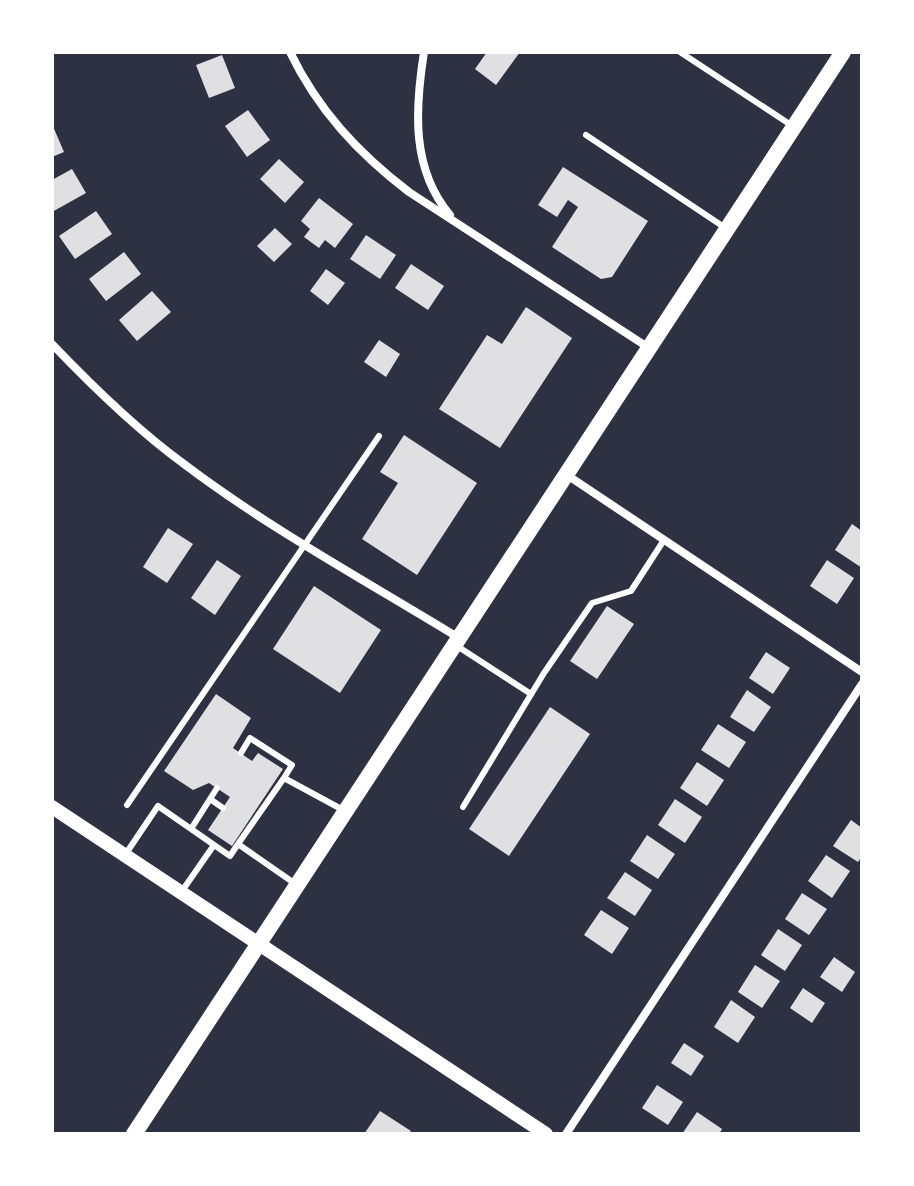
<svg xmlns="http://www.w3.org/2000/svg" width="914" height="1186" font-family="Karla,sans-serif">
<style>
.building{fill:#e0e0e3}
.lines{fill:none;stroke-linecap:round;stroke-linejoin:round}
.service{stroke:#fff;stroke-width:6}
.minor{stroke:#fff;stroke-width:8}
.tertiary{stroke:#fff;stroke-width:14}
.secondary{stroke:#fff;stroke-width:16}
</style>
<rect width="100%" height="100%" fill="#2d3142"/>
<path class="building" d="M487,52H520L496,85L475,69Z
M222,55L235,88L209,98L196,65Z
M248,110L270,140L247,157L225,126Z
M52,124L64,152L52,157Z
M279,159L304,182L285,203L260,179Z
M563,167L648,221L612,277L601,279L552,247L578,207L568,200L557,217L538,205Z
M72,169L86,193L52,212V180Z
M319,198L353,224L335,248L325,240L319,248L304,237L310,229L301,221Z
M96,211L112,234L75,259L59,236Z
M275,228L292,244L274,262L257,246Z
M366,235L396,255L380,279L350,259Z
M124,252L141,274L106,301L89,279Z
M411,264L444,286L428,310L395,288Z
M326,269L345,283L328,305L310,291Z
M152,291L171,312L137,341L119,320Z
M526,307L572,338L500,448L439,409L487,335L502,344Z
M379,340L400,354L386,377L364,362Z
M404,435L477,483L417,575L362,539L398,483L380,472Z
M852,524L862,531V568L835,550Z
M168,528L193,544L167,583L143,567Z
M217,560L241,576L215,615L191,598Z
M827,560L854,578L837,604L810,586Z
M314,586L381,630L340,693L273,649Z
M607,606L634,624L597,679L570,661Z
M766,652L790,668L773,694L749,678Z
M747,690L771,707L754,732L730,717Z
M216,694L251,718L233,748L252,761L258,753L283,769L232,846L208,830L230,797L209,783L193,790L164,771Z
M550,707L590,734L509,856L469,829Z
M718,724L746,742L729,768L701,750Z
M697,762L724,780L707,806L680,788Z
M675,799L702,817L685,843L658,825Z
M851,820L862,828V856L858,862L833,846Z
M647,835L675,854L658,879L630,861Z
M826,855L850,871L832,898L808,881Z
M625,872L652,890L635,916L607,898Z
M802,893L827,909L809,935L785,919Z
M601,910L629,928L612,954L584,935Z
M778,929L802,945L785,971L761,955Z
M834,957L855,972L842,992L820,977Z
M755,965L780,981L762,1008L738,992Z
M803,988L825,1003L812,1023L790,1008Z
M731,1000L755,1017L738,1043L714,1027Z
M684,1043L704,1056L691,1076L671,1063Z
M657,1085L683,1102L668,1125L642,1108Z
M380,1111L411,1131L409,1134H364Z
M697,1112L722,1129L719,1134H682Z"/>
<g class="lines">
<path class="service" d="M680,52L791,125
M586,135L724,227
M457,646L531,694
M241,753L250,738L292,765L284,778
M210,799L223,808
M127,805L379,436
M463,807L544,673L592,603L631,591L664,540
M191,829L217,788
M125,855L158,806L230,856L238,844
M297,885L238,844L284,778L345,811
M182,891L214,845"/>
<path class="minor" d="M290,52C318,110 358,153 409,192L649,348
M424,52C415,109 411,169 450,215
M52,344C93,387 136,429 184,464C270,529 366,581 459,638
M567,475L862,672
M566,1134L862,684"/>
<path class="tertiary" d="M52,807L546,1134"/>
<path class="secondary" d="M134,1134L843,52"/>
</g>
<rect width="914" height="1186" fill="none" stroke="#ffffff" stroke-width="108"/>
</svg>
